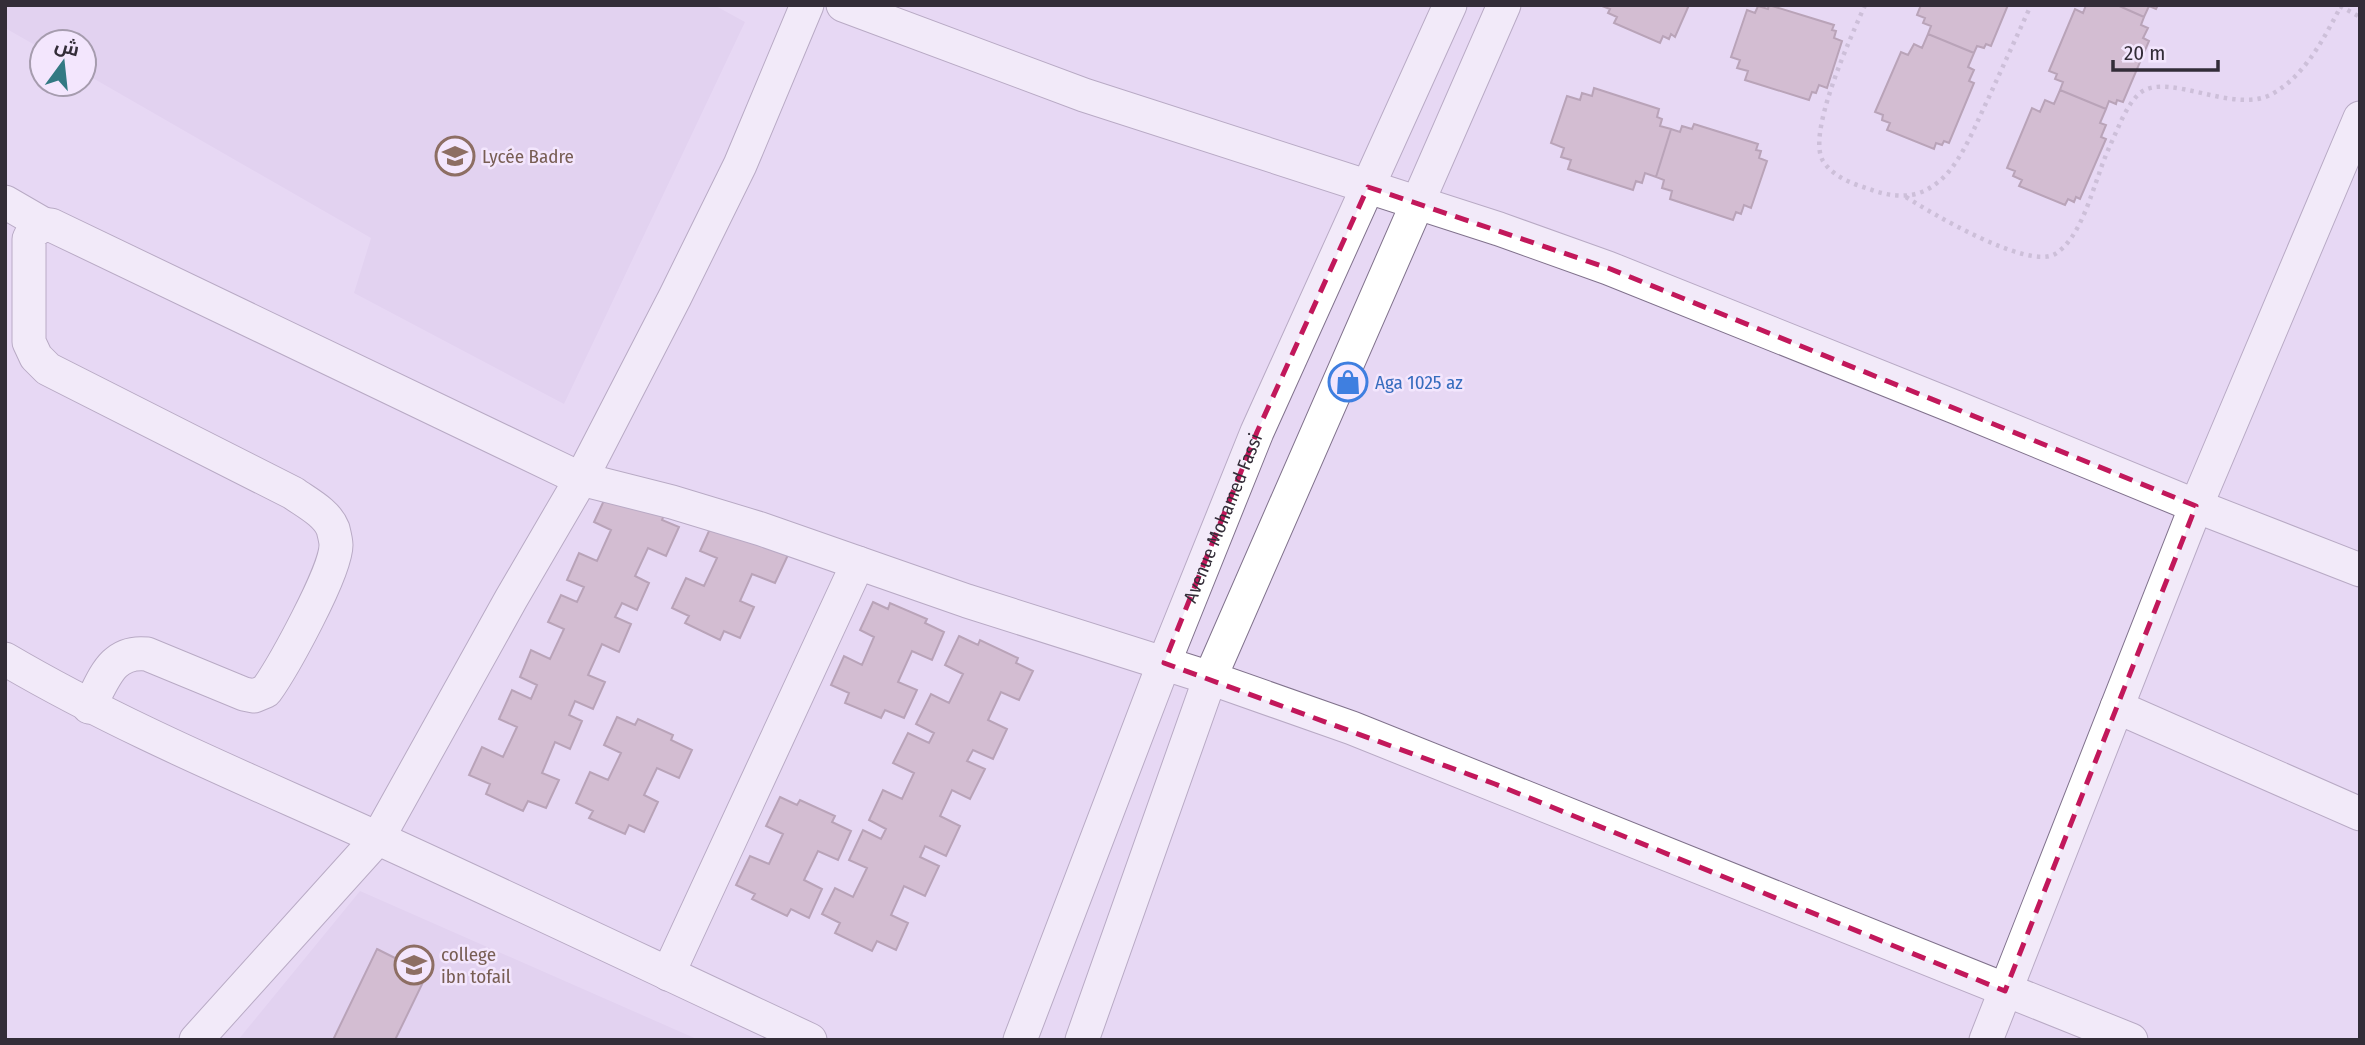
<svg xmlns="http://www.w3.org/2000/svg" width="2365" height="1045" font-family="'Fira Sans Condensed',Cairo,sans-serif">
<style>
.built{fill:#dcc9ec}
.building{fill:#bb9ba9;stroke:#806370;stroke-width:2}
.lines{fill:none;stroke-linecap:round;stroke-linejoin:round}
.minor-casing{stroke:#80728c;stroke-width:35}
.path{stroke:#ada1b8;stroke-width:4.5;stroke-dasharray:3.5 5;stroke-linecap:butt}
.minor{stroke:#fff;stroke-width:33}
.marked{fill:none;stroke:#c2185b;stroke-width:5;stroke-dasharray:14 9;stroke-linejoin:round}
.labels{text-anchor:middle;stroke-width:5;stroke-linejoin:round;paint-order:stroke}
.education-label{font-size:19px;fill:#785e54;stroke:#f3e6fd;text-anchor:start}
.shop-label{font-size:19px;fill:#366cbe;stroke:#f3e6fd;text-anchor:start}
.street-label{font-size:19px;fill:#332d38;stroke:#f3e6fd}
</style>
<rect width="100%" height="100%" fill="#e7d8f4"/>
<path class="built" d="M5,5H714L745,22L564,404L354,293L371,238L84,73V42H42V49L5,28Z
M360,891L699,1040H238Z"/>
<path class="building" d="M1689,5L1675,37L1671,34L1669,39L1663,36L1660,43L1614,23L1617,17L1608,13L1610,9L1602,6Z
M1769,5L1834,25L1832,30L1836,31L1834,38L1842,41L1827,88L1819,85L1816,93L1812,92L1809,100L1745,80L1748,71L1737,68L1740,60L1731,57L1747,10L1755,13L1758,6L1768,9Z
M1921,5H2008L1991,46L1986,44L1984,48L1977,46L1974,53L1928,34L1931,26L1923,23L1925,18L1917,15Z
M2086,5H2117L2144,17L2141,25L2148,28L2143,38L2149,41L2123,102L2117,100L2116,104L2109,101L2106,109L2060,90L2063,82L2055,79L2057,74L2049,71L2075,9L2083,13Z
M2117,5H2158L2156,9L2149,6L2144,17Z
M1928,34L1974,53L1968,67L1974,70L1969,81L1974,83L1949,143L1944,141L1942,145L1936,143L1934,149L1887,130L1890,123L1882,120L1883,115L1875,112L1901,52L1908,55L1914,44L1922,48Z
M1594,88L1659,109L1657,117L1662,119L1660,126L1671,129L1656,177L1645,173L1642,183L1636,181L1633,190L1568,169L1571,160L1561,157L1564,148L1551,143L1567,96L1580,100L1582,93L1592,96Z
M2060,90L2106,109L2100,123L2106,125L2101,137L2106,139L2080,199L2076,197L2074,202L2068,199L2065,205L2019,186L2022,180L2013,176L2015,171L2007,168L2032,108L2040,112L2045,100L2054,104Z
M1694,124L1758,144L1756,150L1761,151L1759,158L1767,161L1751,208L1744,205L1741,214L1736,212L1733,220L1670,199L1672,191L1662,188L1664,180L1656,177L1671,129L1680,132L1682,126L1692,129Z
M607,494L664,515L662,520L679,527L666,556L648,548L635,576L649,583L637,610L622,603L615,617L631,624L619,652L602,644L588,675L605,682L593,709L575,701L569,715L582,721L570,749L555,742L542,773L559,780L546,808L528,801L523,811L486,794L490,784L469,775L482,747L503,757L517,727L499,719L512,690L531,699L537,685L520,677L531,650L550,659L564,629L548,622L561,595L577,602L584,587L567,580L579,553L597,561L611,530L594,522Z
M713,522L788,555L775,583L752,574L740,601L754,607L740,638L724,631L720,640L685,623L689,616L672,608L686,578L704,586L717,558L700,551Z
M873,602L888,609L890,603L927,619L925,623L944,632L932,660L912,651L898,682L917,690L904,718L885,710L881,718L845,703L849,693L831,685L844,656L862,665L874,637L860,630Z
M959,636L978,645L980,640L1018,658L1016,663L1033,671L1019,700L1001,692L988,720L1007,729L993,759L973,750L967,761L985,769L970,799L952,790L940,816L960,826L946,856L925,846L920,857L939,866L925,896L904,886L891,915L908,923L896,950L877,941L872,951L835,933L840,923L822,914L835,888L853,897L867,868L849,860L863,830L881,839L886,829L869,820L883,790L902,799L914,773L893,763L908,733L929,743L934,733L916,724L931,694L949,703L963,674L945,665Z
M617,717L635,725L638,719L673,735L671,740L692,750L679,778L657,768L644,795L658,802L644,832L629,825L625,834L589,818L593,811L576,803L590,772L608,780L621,753L604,745Z
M780,797L797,805L800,800L835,816L832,822L851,831L838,860L818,851L804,880L822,889L809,918L791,909L787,916L752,899L755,894L736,885L750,856L769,864L783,834L766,826Z
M377,949L427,974L395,1040H333Z"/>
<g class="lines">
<defs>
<g id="minor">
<path d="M843,5L1084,95L1499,229L1608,268L1955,407L2196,506L2360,570"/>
<path d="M5,202L43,224"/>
<path d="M5,659C124,729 252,781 377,838C522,904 666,973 810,1040"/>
<path d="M89,707C104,680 111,650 147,654L244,694L254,696L266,691C283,667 336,572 336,545C336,541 334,533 333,529C327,513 307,503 293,493L48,369L36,357L29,342V239L32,233L43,224L51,225L581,479L672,502L761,529L967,601L1210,678L1352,728L2131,1040"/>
<path d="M2117,707L2360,814"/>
<path d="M668,974L858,563"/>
<path d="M196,1040L378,838L511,599L581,479L675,297L740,165L807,5"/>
<path id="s1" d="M1020,1040L1164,663L1257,432L1450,5"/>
<path d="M1082,1040L1210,678L1504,5"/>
<path d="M1986,1040L2196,506L2360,118"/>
</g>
</defs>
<use href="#minor" class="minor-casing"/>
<path class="path" d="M1865,5C1852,35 1806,133 1823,161C1834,178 1854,184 1872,190C1895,198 1917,199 1937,183C1961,165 1976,123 1989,97C2003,66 2017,36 2031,5
M2340,6L2360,17
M1906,197C1931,213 2027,270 2055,254C2079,239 2090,198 2099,174C2105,155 2114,137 2122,119C2127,109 2132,100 2140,93C2167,71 2234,115 2272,94C2305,76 2324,38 2341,6"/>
<use href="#minor" class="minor"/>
</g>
<path d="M0 0H2365V1045H0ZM1368,187L1608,268L2196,506L2005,991L1495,784L1164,663L1257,432Z" fill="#e7d8f4" fill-opacity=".55" fill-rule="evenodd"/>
<path class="marked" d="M1368,187L1608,268L2196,506L2005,991L1495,784L1164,663L1257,432Z"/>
<defs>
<symbol id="university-ring" viewBox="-11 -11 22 22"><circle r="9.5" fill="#f3e6fd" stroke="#8d6e63" stroke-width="1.5"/><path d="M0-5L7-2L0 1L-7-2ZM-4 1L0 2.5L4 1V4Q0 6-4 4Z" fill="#8d6e63"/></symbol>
<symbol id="shop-ring" viewBox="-11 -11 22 22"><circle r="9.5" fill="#f3e6fd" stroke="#3f7fe0" stroke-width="1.5"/><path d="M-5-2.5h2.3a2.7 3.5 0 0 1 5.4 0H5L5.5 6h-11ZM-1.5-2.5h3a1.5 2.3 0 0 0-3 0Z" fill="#3f7fe0"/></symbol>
<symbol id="school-ring" viewBox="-11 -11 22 22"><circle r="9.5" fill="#f3e6fd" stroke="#8d6e63" stroke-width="1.5"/><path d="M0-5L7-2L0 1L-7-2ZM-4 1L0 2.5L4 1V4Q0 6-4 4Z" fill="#8d6e63"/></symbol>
</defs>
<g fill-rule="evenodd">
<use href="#university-ring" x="433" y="134" width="44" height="44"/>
<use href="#shop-ring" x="1326" y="360" width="44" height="44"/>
<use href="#school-ring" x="392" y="943" width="44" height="44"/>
</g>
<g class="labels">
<g class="education-label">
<text x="482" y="163">Lycée Badre</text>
<text x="441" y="961">college<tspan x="441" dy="22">ibn tofail</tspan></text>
</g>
<g class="shop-label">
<text x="1375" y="389">Aga 1025 az</text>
</g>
<g class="street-label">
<text dy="7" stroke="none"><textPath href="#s1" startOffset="560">Avenue Mohamed Fassi</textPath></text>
</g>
</g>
<rect width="2365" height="1045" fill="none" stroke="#332d38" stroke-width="14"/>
<g transform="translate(63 63) rotate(15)"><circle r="33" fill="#f3e6fd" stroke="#a69cae" stroke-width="2"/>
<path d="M0-5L12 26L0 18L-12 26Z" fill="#327983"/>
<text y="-10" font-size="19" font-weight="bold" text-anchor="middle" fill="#332d38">ش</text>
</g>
<path d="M2113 60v10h105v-10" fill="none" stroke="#332d38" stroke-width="3.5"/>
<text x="2124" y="60" font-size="21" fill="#332d38" stroke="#f3e6fd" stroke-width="5" paint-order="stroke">20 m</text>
</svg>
